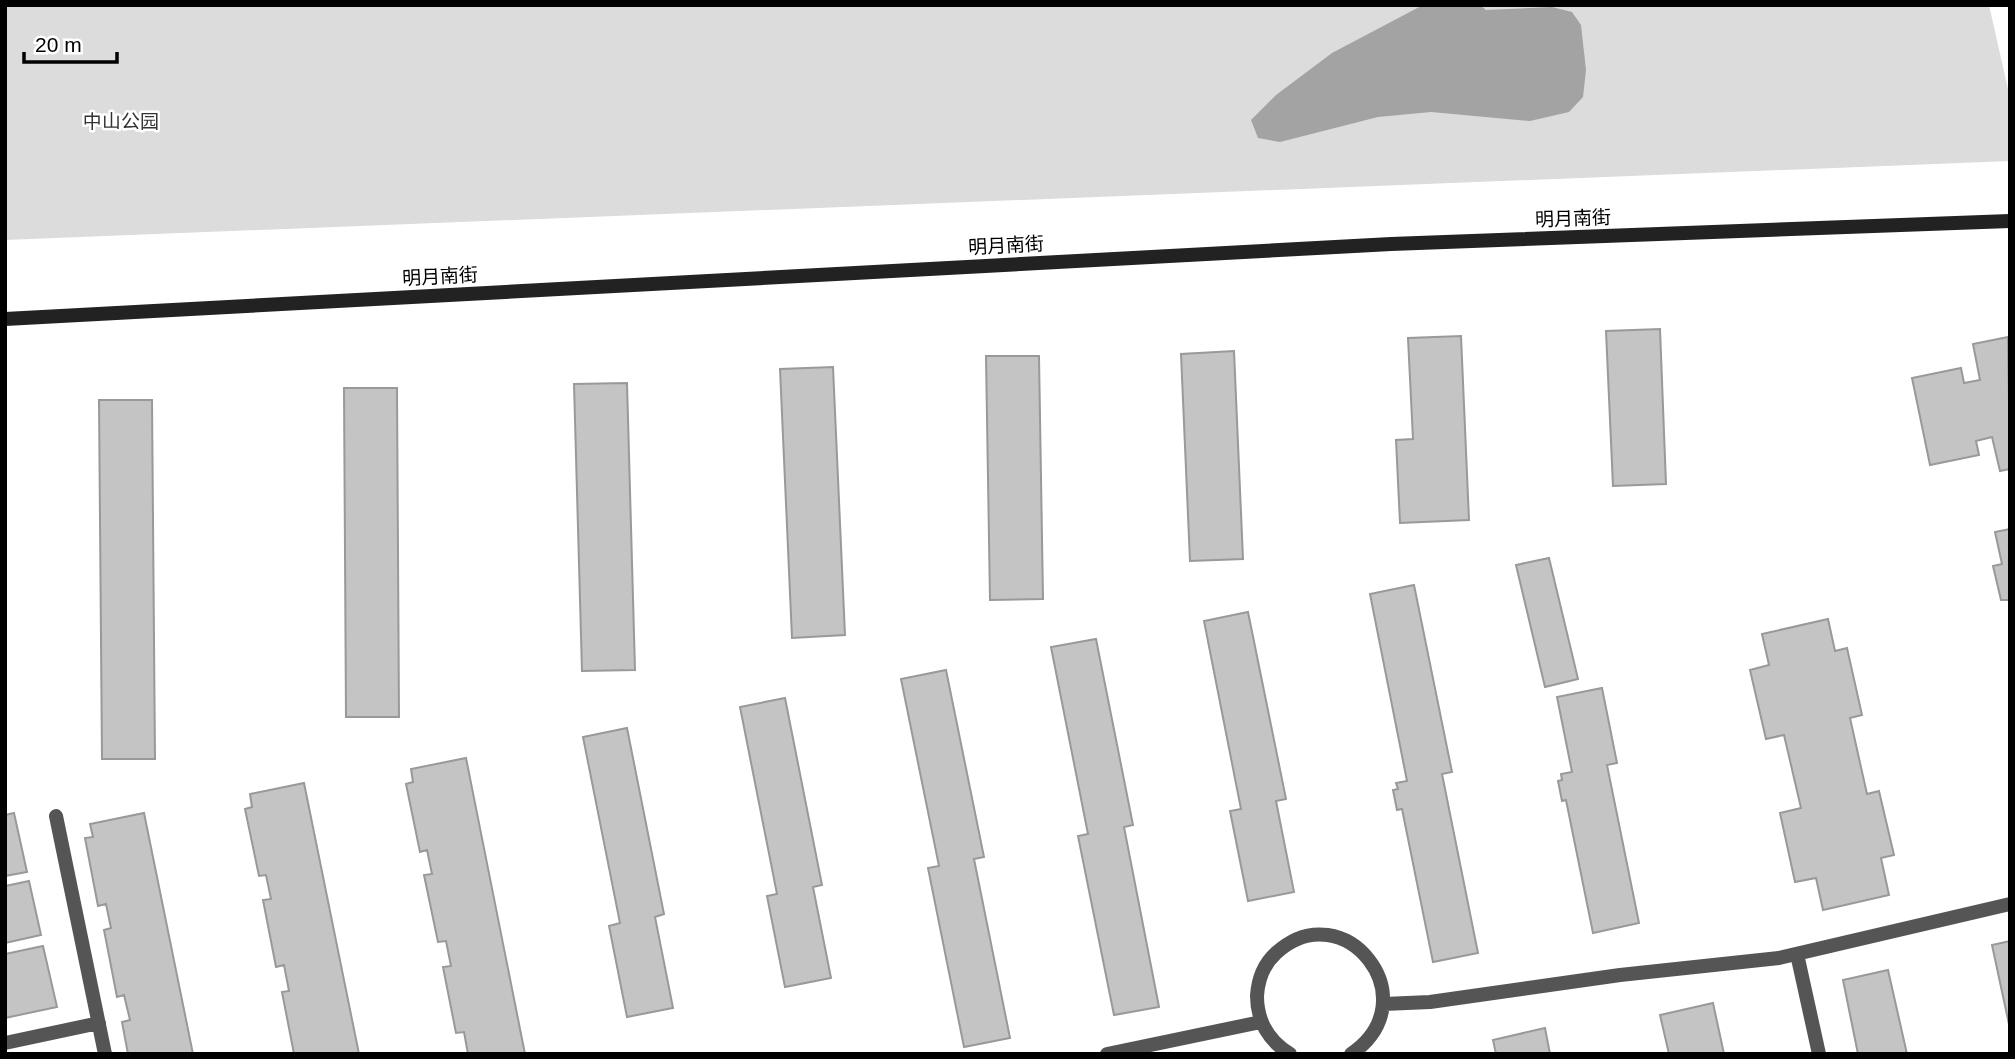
<svg xmlns="http://www.w3.org/2000/svg" width="2015" height="1059" font-family="Arial,'Noto Sans SC',sans-serif">
<style>
.green{fill:#dcdcdc}
.water{fill:#a3a3a3}
.building{fill:#c4c4c4;stroke:#999;stroke-width:2}
.lines{fill:none;stroke-linecap:round;stroke-linejoin:round}
.lane{stroke:#555;stroke-width:14}
.secondary{stroke:#222;stroke-width:14}
.labels{text-anchor:middle;stroke-width:5;stroke-linejoin:round;paint-order:stroke}
.park-label{font-size:19px;fill:#333;stroke:#fff}
.street-label{font-size:19px;fill:#000;stroke:#fff}
</style>
<rect width="100%" height="100%" fill="#fff"/>
<path class="green" d="M5,5H1989L2010,98V161L5,240Z"/>
<path class="water" d="M1423,5H1480L1486,10L1552,7L1572,12L1581,25L1586,70L1583,97L1569,112L1530,121L1431,112L1378,117L1280,142L1258,138L1251,120L1276,95L1332,53Z"/>
<path class="building" d="M1660,329L1666,484L1613,486L1606,331Z
M1461,336L1469,520L1400,523L1396,440L1413,439L1408,338Z
M2008,337L2010,469L2000,471L1992,437L1976,441L1979,455L1930,465L1912,378L1961,368L1964,383L1980,380L1973,344Z
M1234,351L1243,559L1190,561L1181,354Z
M986,356H1039L1043,599L990,600Z
M833,367L845,635L792,638L780,369Z
M627,383L635,670L582,671L574,384Z
M344,388H397L399,717H346Z
M99,400H152L155,759H102Z
M2010,529V600H2001L1993,566L2002,564L1995,532Z
M1549,558L1578,679L1545,687L1516,565Z
M1414,585L1452,772L1442,774L1478,953L1433,962L1402,809L1397,810L1393,790L1398,789L1396,783L1407,781L1370,594Z
M1248,612L1286,799L1276,801L1294,892L1248,901L1230,811L1241,809L1204,621Z
M1828,619L1835,651L1847,648L1862,715L1850,718L1867,794L1879,791L1894,855L1881,858L1889,895L1823,910L1816,878L1795,882L1780,813L1801,808L1784,735L1766,739L1750,670L1769,665L1762,634Z
M1096,639L1133,825L1124,827L1159,1007L1114,1015L1078,836L1088,834L1051,647Z
M946,670L984,857L974,859L1010,1038L964,1047L928,868L939,866L901,679Z
M1602,688L1617,763L1607,765L1639,923L1593,933L1566,800L1562,801L1558,781L1562,780L1561,774L1572,772L1557,697Z
M785,698L822,885L813,887L831,978L785,987L767,896L777,894L740,707Z
M627,728L664,914L655,917L673,1008L627,1017L609,926L620,923L583,737Z
M466,758L525,1054H468L464,1032L456,1033L443,967L451,966L446,941L438,942L424,875L432,874L427,850L420,852L406,784L413,782L411,769Z
M304,783L359,1054H294L282,992L289,991L284,965L276,967L263,900L271,899L266,875L259,876L245,809L252,807L250,794Z
M14,813L27,872L5,876V815Z
M144,813L193,1054H128L122,1022L130,1020L124,995L117,997L104,930L111,928L106,904L98,906L85,838L93,837L90,824Z
M29,881L41,935L5,943V886Z
M2010,941V1029L1992,945Z
M43,946L57,1007L5,1018V954Z
M1888,970L1907,1054H1858L1843,980Z
M1713,1003L1724,1054H1669L1660,1015Z
M1545,1028L1550,1054H1496L1493,1040Z"/>
<g class="lines">
<path class="lane" d="M56,816L105,1054
M1797,954L1819,1054
M1384,1004L1430,1002L1620,975L1779,958L2010,904
M5,1043L99,1023
M1107,1054L1261,1022
M1290,1054C1269,1041 1257,1021 1257,996C1258,980 1264,964 1276,953C1344,891 1431,1000 1351,1054"/>
<path class="secondary" d="M5,319L1391,244L2010,221"/>
</g>
<g class="labels">
<g class="park-label">
<text x="121" y="128">中山公园</text>
</g>
<g class="street-label">
<text transform="translate(1573 218) rotate(-2)" y="7">明月南街</text>
<text transform="translate(1006 245) rotate(-3)" y="7">明月南街</text>
<text transform="translate(440 276) rotate(-3)" y="7">明月南街</text>
</g>
</g>
<rect width="2015" height="1059" fill="none" stroke="#000000" stroke-width="14"/>
<path d="M24 52v10h93v-10" fill="none" stroke="#000000" stroke-width="3.5"/>
<text x="35" y="52" font-size="21" fill="#000000" stroke="#ffffff" stroke-width="5" paint-order="stroke">20 m</text>
</svg>
